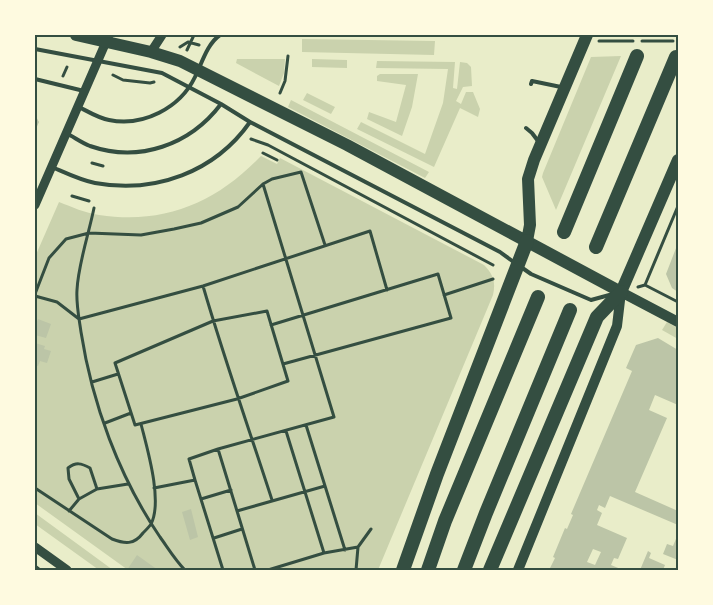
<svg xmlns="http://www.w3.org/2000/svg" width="713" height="605" font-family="'Fira Sans Condensed',sans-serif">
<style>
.green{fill:#cad2ad}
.building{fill:#bcc5a7;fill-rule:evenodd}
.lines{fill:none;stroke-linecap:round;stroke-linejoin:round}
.path{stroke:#344e41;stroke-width:3}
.service{stroke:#344e41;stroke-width:4}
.tertiary{stroke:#344e41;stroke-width:9}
.secondary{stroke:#344e41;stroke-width:10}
.primary{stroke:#344e41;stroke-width:12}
.trunk{stroke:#344e41;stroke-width:14}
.neatline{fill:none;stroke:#344e41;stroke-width:2}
</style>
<rect width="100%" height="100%" fill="#e9edc9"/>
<path class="green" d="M302,39L435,41L434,55L302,52Z
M621,56L556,210L542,177L543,173L591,57Z
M237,59H285L284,73L279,86L236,63Z
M312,59L347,60V68L312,67Z
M377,61L455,62L453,88L457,89L460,62L467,63L471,67L472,86L463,87L456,101L461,104L466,92H473L480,109L478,117L460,108L434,167L357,129L361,122L425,154L443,103L448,69L376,68Z
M380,74H418L412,107L402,136L367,119L369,112L396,122L406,85L377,81V76Z
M307,93L335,107L331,114L303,100Z
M291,100L429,172L425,178L288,107Z
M261,156L277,164L280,158L484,265C493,274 496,282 493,295L378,570H128L35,503V257L59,202C72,207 85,213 99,215C164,225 216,203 261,156Z
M667,322L678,328V339L662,330Z
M35,513L113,570H99L35,524Z"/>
<path class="building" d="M35,115L39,122L35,131Z
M678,243V292L672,288L666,274Z
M38,319L51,324L46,338L35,335V327Z
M658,338L678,350V405L655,395L649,410L667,418L635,492L678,511V525L610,496L605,508L599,505L597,510L602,513L597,525L627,538L618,559L614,558L611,565L623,570H549L555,558L553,557L565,528L567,529L573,515L571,514L632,371L626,368L636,345ZM593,549L601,552L595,565L587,562Z
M35,343L45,346L44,349L51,351L47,363L40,361L38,366L35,365Z
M191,509L198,537L190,540L182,512Z
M678,534V560L663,554L667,544L673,546Z
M648,551L651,553L649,558L665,565L663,570H640Z
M137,555L158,570H127Z"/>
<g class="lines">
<path class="path" d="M599,41H633
M642,41H673
M180,47L188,42L199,45
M187,50L194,35
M113,75L123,80L150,83L154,82
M63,76L67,67
M280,93L285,81L288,56
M251,139L268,145L493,265
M263,153L277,160
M92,163L103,166
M263,184L334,417L218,449L237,511L325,486
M72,196L89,201
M94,208C89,233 78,265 77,290C76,304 79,318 81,332C92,403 119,477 160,537C168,548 175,560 185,570
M645,285L678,206
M203,286C224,358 249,429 272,500
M638,287L645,285L678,302
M35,294L49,258L66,239L89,233L141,235L174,229L201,223L238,207L263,184L272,179L301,172L325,245
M444,295L493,279
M35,296L57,302L79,319L203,286L370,231L387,290
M267,311L288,381L237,399L135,425L115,363L213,321Z
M271,325L438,274L451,318L283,364
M92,382L118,374
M105,423L131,413
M306,425L345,550
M286,431L324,553
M195,480L223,570
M35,488L112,539C125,544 134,545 143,533C146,530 149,527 151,524C163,501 147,448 141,424
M154,488L195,480L189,459L218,449
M97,489L79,499L69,479L68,468C76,462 81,463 90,468L97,489L128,484
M201,499L231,490
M69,511L79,499
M237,511L255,570
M214,538L242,529
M358,547L371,529
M35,566L40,570
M268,570L324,553L358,547L356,570"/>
<path class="service" d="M35,49L162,73L221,104L250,122L500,252L515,263
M35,79L84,91
M531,84L532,81L561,87
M77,106C87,111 98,118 109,120C143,127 180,108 195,77C202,63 207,44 220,35
M526,128L532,133L538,141
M66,133C74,137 82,143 90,146C139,163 190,145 221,104
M52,167C66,173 80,180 95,183C155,194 215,172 250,122
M521,267L531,274L591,300L613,294"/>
<path class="tertiary" d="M151,52L162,35
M35,205L109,35
M35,547L67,570"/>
<path class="secondary" d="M518,570L617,326L621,292L678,322"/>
<path class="primary" d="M76,35L151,52L180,61L347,145L621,292L678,160
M527,241L530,225L528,179L534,160L587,35"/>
<path class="trunk" d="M564,232L637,56
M596,247L676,57
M403,570L437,474L527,241
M428,570L445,521L538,297
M464,570L486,513L570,310
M490,570L597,317L621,292"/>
</g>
<rect width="713" height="605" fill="none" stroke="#fefae0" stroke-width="72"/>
<rect x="36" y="36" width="641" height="533" class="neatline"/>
</svg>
